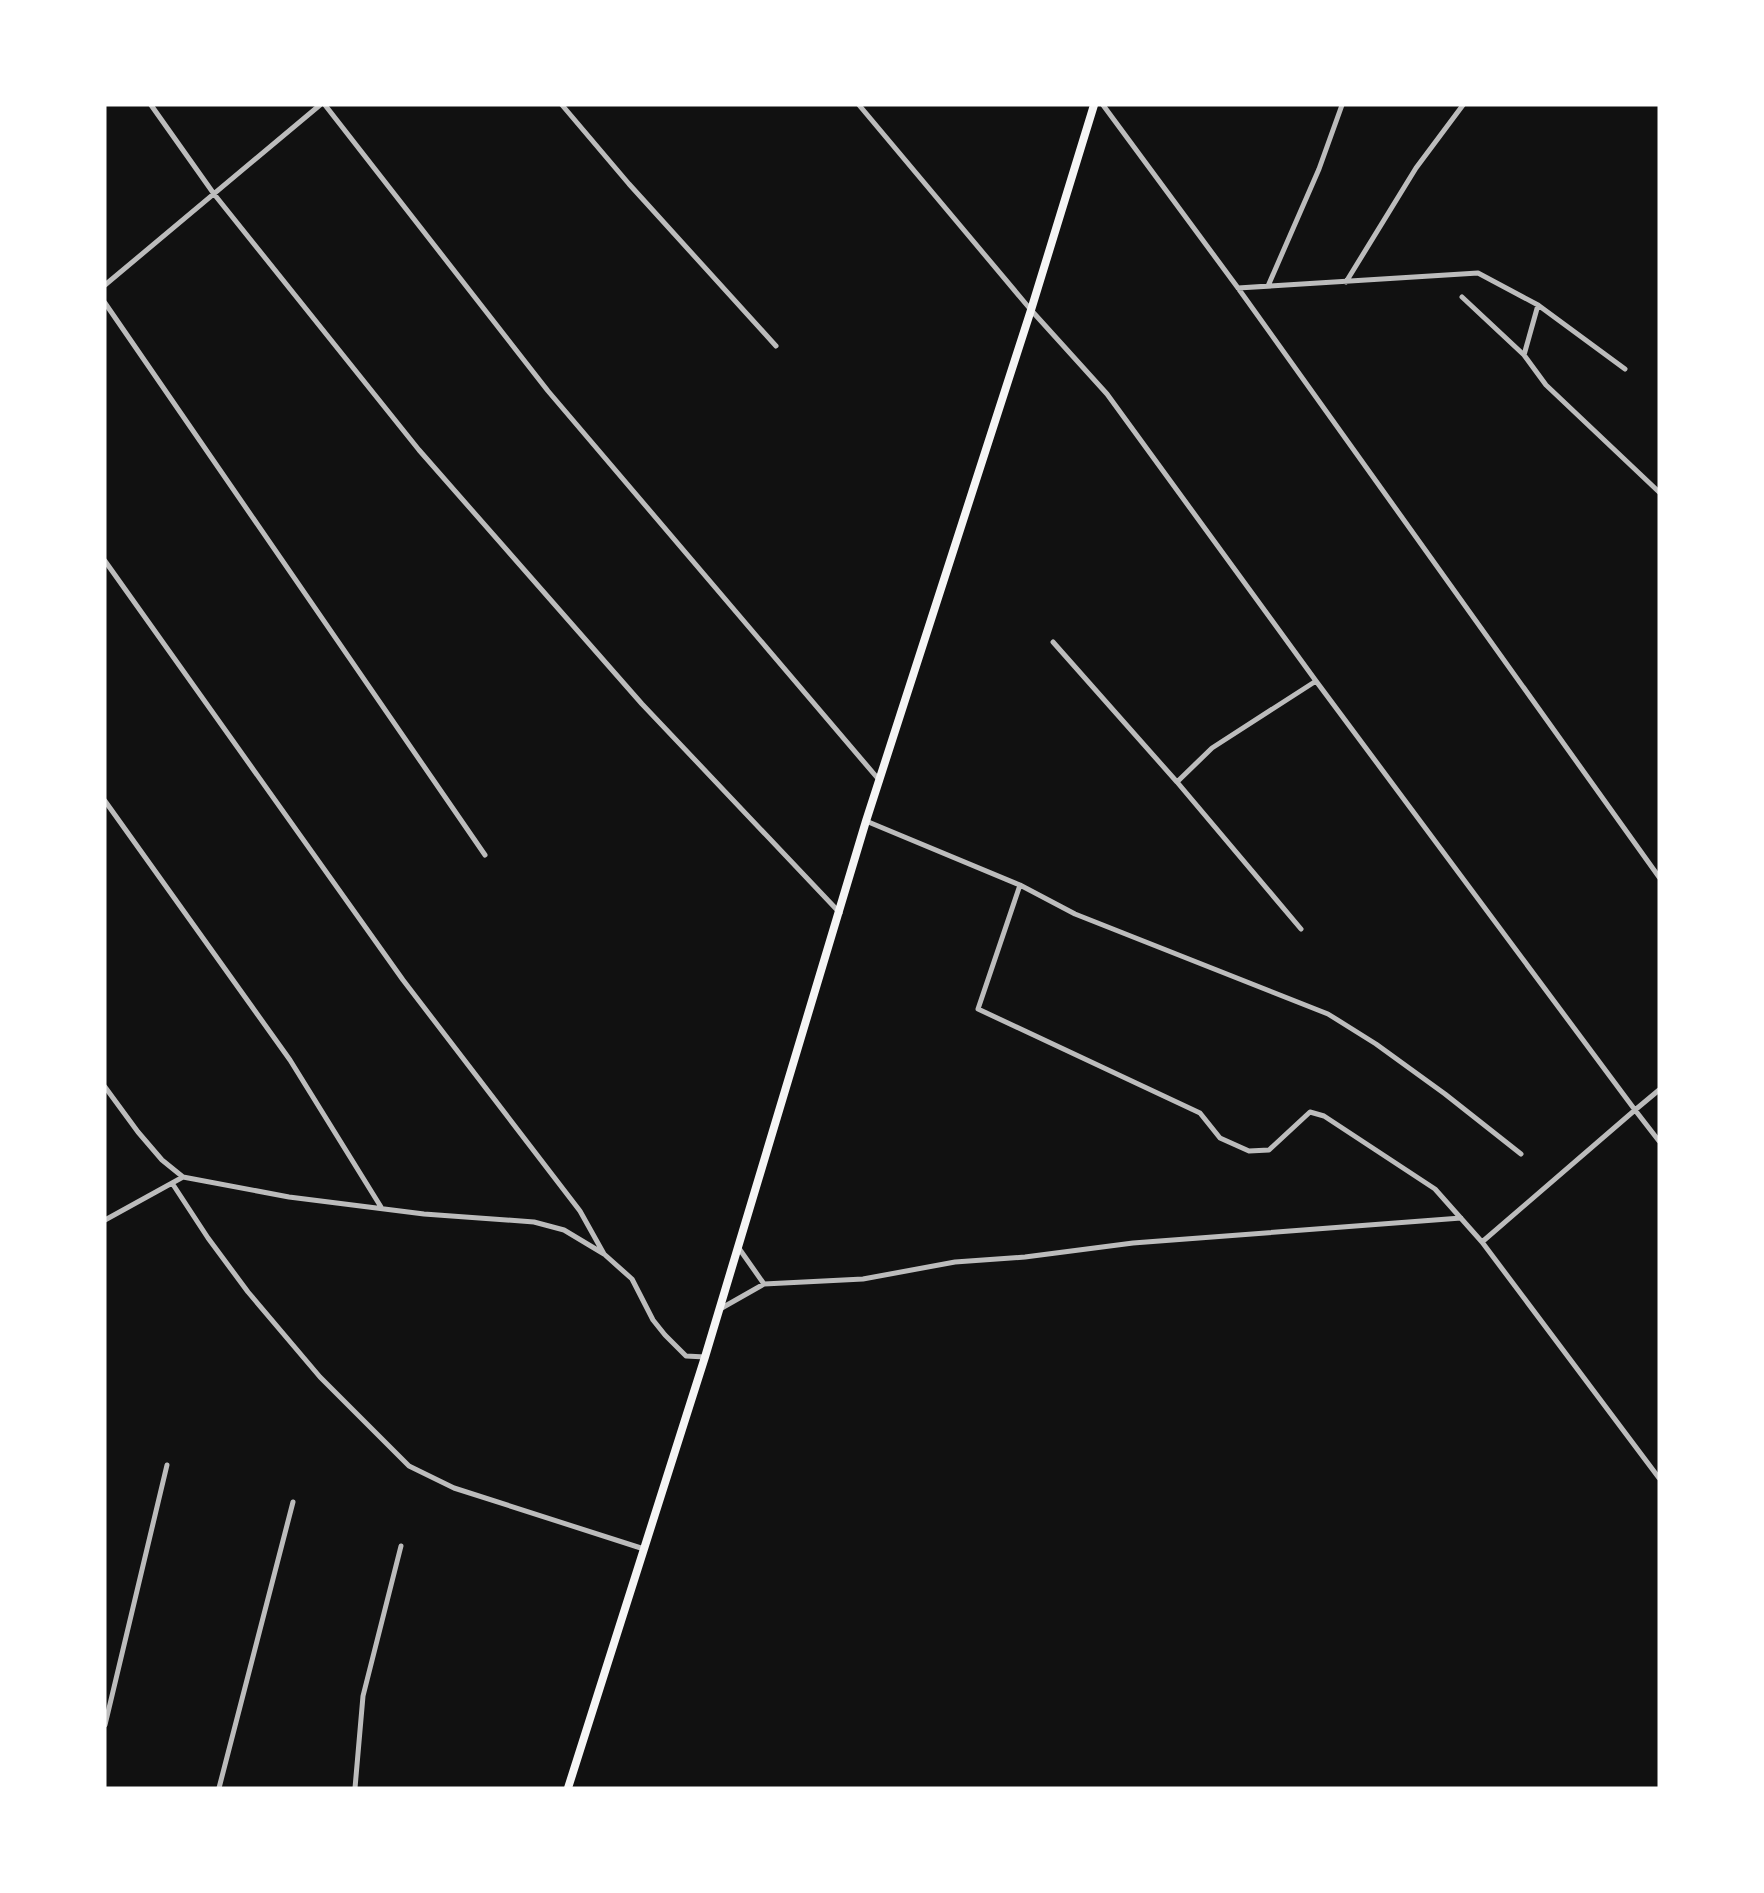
<svg xmlns="http://www.w3.org/2000/svg" width="1764" height="1893" font-family="'Open Sans',sans-serif">
<style>
.lines{fill:none;stroke-linecap:round;stroke-linejoin:round}
.minor{stroke:#bcbcbc;stroke-width:5}
.primary{stroke:#f5f5f5;stroke-width:8}
</style>
<rect width="100%" height="100%" fill="#111"/>
<g class="lines">
<path class="minor" d="M151,105L214,194L419,450L642,704L840,913
M325,105L548,391L880,781
M562,105L629,184L776,346
M859,105L1031,310L1107,394L1316,681L1635,1110L1659,1090
M1103,105L1238,288L1659,877
M1346,282L1416,168L1463,105
M105,285L320,105
M1268,286L1319,169L1342,105
M1238,288L1478,273L1538,305L1625,369
M1462,297L1524,355L1546,385L1659,492
M105,303L485,855
M1524,355L1538,305
M105,561L403,980L580,1211L604,1254
M1053,642L1177,782L1301,929
M1177,782L1212,748L1316,681
M105,801L290,1060L381,1207
M866,821L1020,885L1075,914L1328,1014L1376,1044L1445,1094L1521,1154
M1020,885L978,1009L1200,1113L1220,1138L1249,1151L1269,1150L1310,1112L1324,1116L1435,1189L1482,1242
M105,1087L138,1132L162,1160L183,1177L289,1197L424,1214L534,1222L564,1230L604,1254L632,1279L653,1320L665,1335L686,1356L705,1357
M1659,1141L1635,1110L1482,1242L1659,1478
M172,1183L208,1238L248,1292L320,1377L409,1466L454,1488L644,1549
M105,1220L183,1177
M738,1247L764,1284L863,1279L955,1262L1025,1257L1133,1243L1461,1218
M720,1309L764,1284
M105,1725L167,1465
M219,1788L293,1502
M355,1788L363,1696L401,1546"/>
<path class="primary" d="M568,1788L705,1357L866,821L1031,310L1094,105"/>
</g>
<rect width="1764" height="1893" fill="none" stroke="#ffffff" stroke-width="213"/>
</svg>
